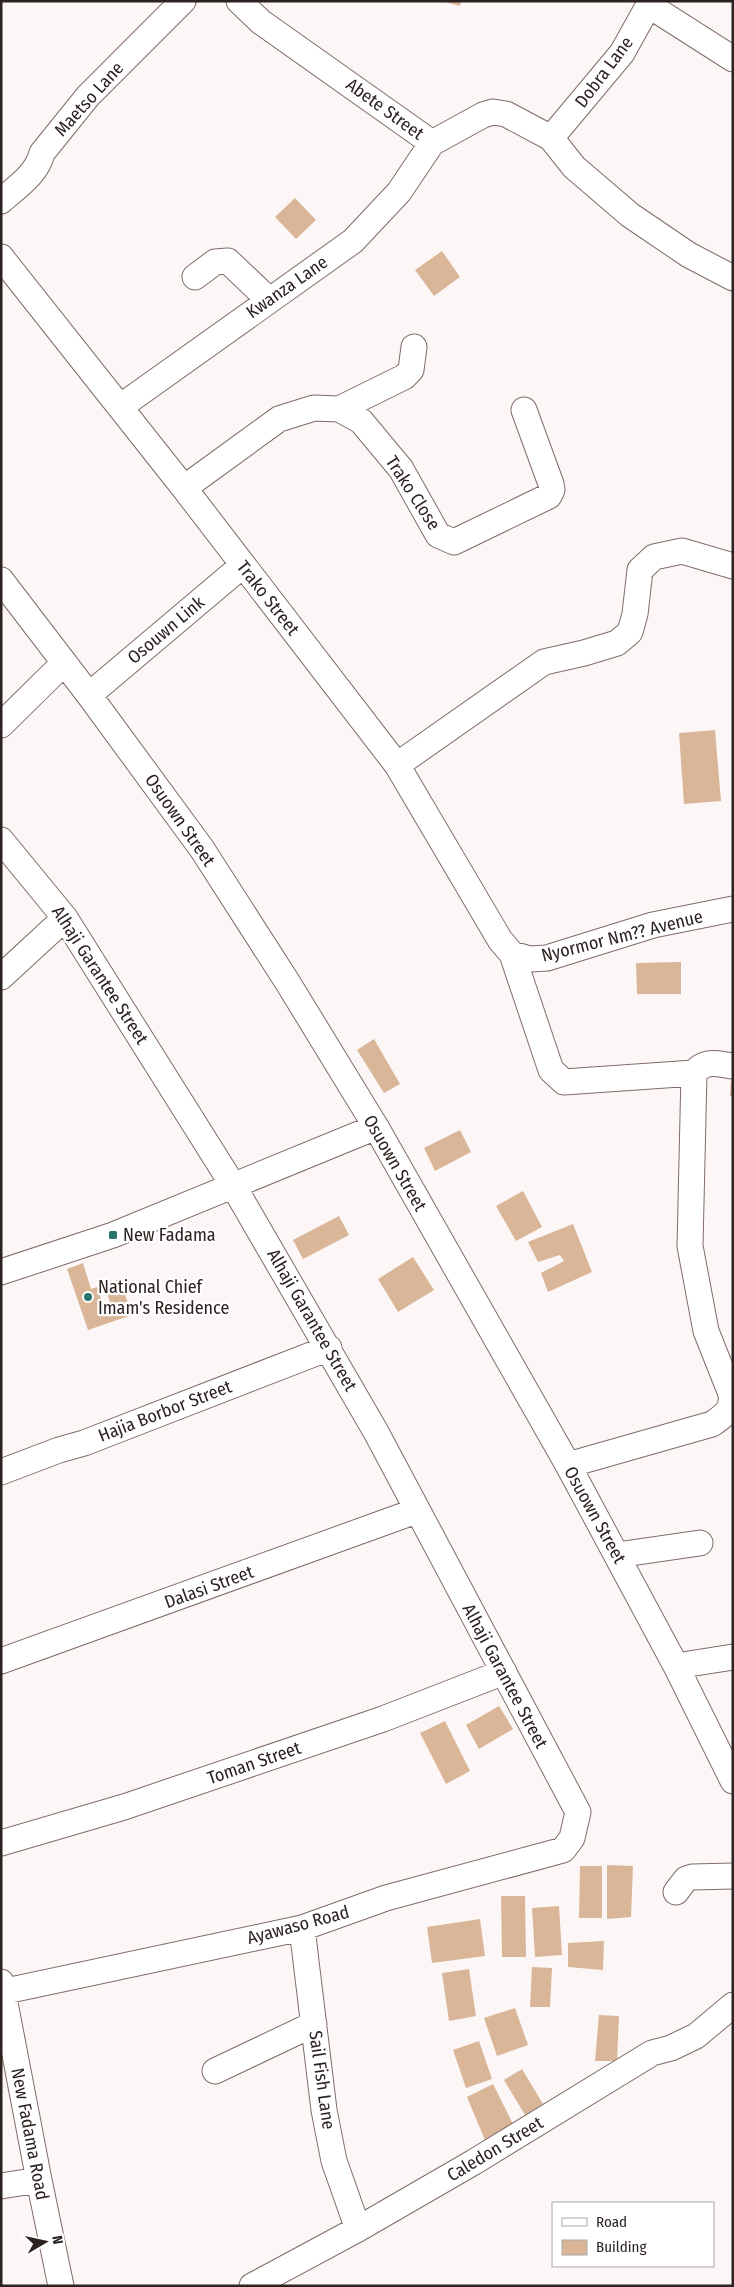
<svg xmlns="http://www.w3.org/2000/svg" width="734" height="2287" font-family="'Fira Sans Condensed',sans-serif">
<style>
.building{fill:#dab699}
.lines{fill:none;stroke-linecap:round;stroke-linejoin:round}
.minor-casing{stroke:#816b67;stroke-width:27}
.minor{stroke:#fff;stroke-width:25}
.poi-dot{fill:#2b746e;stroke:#fff;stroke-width:2}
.labels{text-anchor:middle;stroke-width:4.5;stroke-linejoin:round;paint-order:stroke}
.street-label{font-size:18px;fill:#2c2321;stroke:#fff}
.poi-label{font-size:18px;fill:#2c2321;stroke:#fff;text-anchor:start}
</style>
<rect width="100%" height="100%" fill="#fcf7f6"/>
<path class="building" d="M442,1H461L460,6Z
M295,198L316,220L296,239L275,217Z
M442,251L460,277L434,296L415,270Z
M715,730L721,801L684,804L679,733Z
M681,962V994H637L636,963Z
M374,1039L400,1084L384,1093L357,1050Z
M731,1081H733V1096H730Z
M460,1130L471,1152L435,1171L424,1148Z
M523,1191L542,1227L516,1241L496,1206Z
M339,1216L349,1235L303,1259L293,1240Z
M573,1224L592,1272L548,1292L541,1273L564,1261L560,1255L538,1262L528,1242Z
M413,1257L434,1290L398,1312L378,1279Z
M83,1263L91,1289L97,1287L104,1307L111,1305L104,1285L120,1279L132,1315L88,1330L67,1269Z
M499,1706L513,1729L479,1749L466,1725Z
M445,1721L470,1771L446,1784L420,1733Z
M607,1865L633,1866L631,1917L607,1919Z
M580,1866H602V1918H579Z
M501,1896H525L526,1957H502Z
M559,1906L562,1955L535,1957L532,1908Z
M480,1919L485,1956L432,1963L427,1927Z
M604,1941L603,1970L568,1967V1943Z
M532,1967L552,1968L550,2007H530Z
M469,1969L476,2016L449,2021L442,1973Z
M515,2008L528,2045L497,2056L484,2018Z
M599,2015L619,2016L617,2061H595Z
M479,2041L492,2079L466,2088L453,2050Z
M522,2069L543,2104L525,2115L504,2080Z
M493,2084L516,2130L487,2145L467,2097Z"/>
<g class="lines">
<defs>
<path id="minor" d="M239,1L261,22L432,143
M650,6L733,59
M551,138L622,53L651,1
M1,201C17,187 37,174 42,153L88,96L183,1
M1,257L184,488L397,765L500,940L512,954L551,1070L564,1082L694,1073
M195,277L215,262L228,261L269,300
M120,407L353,241L399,192L432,143L483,115L493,112L506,114L551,138L574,167L630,215L689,255L733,278
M339,409L404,377L411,370L414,347
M184,488L279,419L314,408L339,409L361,421L401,469L438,535L454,542L549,496L552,490L551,484L524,410
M1,580L89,695L202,849L288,983L376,1127L568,1465L676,1666L733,1781
M89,695L243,565
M1,725L64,663
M397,765L544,662L584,653L617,643L630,632L635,614L640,570L654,557L682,551L733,566
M1,840L65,918L234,1187L376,1432L578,1812L572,1838L563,1850L386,1898L302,1928L1,1992
M512,954L530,959L547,958L653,925L733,909
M1,977L65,918
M1,1272L113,1235L376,1127
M568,1465L712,1424C725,1415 733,1410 731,1394L706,1331L690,1246L694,1073C705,1059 717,1064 733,1066
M1,1472L59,1450L84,1443L329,1348
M617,1555L700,1543
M1,1661L416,1511
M676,1666L733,1657
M1,1843L124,1807L383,1719L504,1672
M676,1892L686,1879L692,1877L733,1876
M302,1928L324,2110L334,2161L358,2229
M1,1982L39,2180L61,2286
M215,2071L314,2024
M1,2186L39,2180
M252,2286L358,2229L474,2162L652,2053L671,2048L696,2036L733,2005"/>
</defs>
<use href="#minor" class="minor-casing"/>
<use href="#minor" class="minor"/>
</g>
<g class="poi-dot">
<rect x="108" y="1230" width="10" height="10" rx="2.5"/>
<circle cx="88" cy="1297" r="5"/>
</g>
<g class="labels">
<g class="street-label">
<text transform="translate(604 72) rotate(-53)" y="6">Dobra Lane</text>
<text transform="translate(89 99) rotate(-48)" y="6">Maetso Lane</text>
<text transform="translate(385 109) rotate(36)" y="6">Abete Street</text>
<text transform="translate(287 287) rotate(-35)" y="6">Kwanza Lane</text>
<text transform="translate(413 493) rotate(57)" y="6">Trako Close</text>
<text transform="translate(268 598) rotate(52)" y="6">Trako Street</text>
<text transform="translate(166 630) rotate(-40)" y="6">Osouwn Link</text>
<text transform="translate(180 820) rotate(55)" y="6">Osuown Street</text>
<text transform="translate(622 936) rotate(-14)" y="6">Nyormor Nm?? Avenue</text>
<text transform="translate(100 975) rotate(57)" y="6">Alhaji Garantee Street</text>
<text transform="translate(395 1163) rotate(60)" y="6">Osuown Street</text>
<text transform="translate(312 1320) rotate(60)" y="6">Alhaji Garantee Street</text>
<text transform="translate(165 1411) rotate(-21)" y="6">Hajia Borbor Street</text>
<text transform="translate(595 1515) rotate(61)" y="6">Osuown Street</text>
<text transform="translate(209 1587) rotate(-20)" y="6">Dalasi Street</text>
<text transform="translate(505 1676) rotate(62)" y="6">Alhaji Garantee Street</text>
<text transform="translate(254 1763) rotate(-19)" y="6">Toman Street</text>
<text transform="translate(298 1925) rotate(-15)" y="6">Ayawaso Road</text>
<text transform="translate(322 2080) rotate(82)" y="6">Sail Fish Lane</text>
<text transform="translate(30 2134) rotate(79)" y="6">New Fadama Road</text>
<text transform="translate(495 2149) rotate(-31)" y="6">Caledon Street</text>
</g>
<g class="poi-label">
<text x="123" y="1241">New Fadama</text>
<text x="98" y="1293">National Chief<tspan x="98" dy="21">Imam's Residence</tspan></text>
</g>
</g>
<rect width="734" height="2287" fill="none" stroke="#2c2321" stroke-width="5"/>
<rect x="552" y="2202" width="162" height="65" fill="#ffffff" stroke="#aba7a6"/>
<rect x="562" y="2218" width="25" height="8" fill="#ffffff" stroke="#aba7a6"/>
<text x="596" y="2227" font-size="15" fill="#2c2321">Road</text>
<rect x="562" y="2240" width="25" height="15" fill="#dab699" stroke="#aba7a6"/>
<text x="596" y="2252" font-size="15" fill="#2c2321">Building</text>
<g transform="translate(45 2242) rotate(81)" stroke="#ffffff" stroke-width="4" paint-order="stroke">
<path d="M0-4L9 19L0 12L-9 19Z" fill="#2c2321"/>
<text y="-8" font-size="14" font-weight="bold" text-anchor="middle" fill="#2c2321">N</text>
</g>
</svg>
